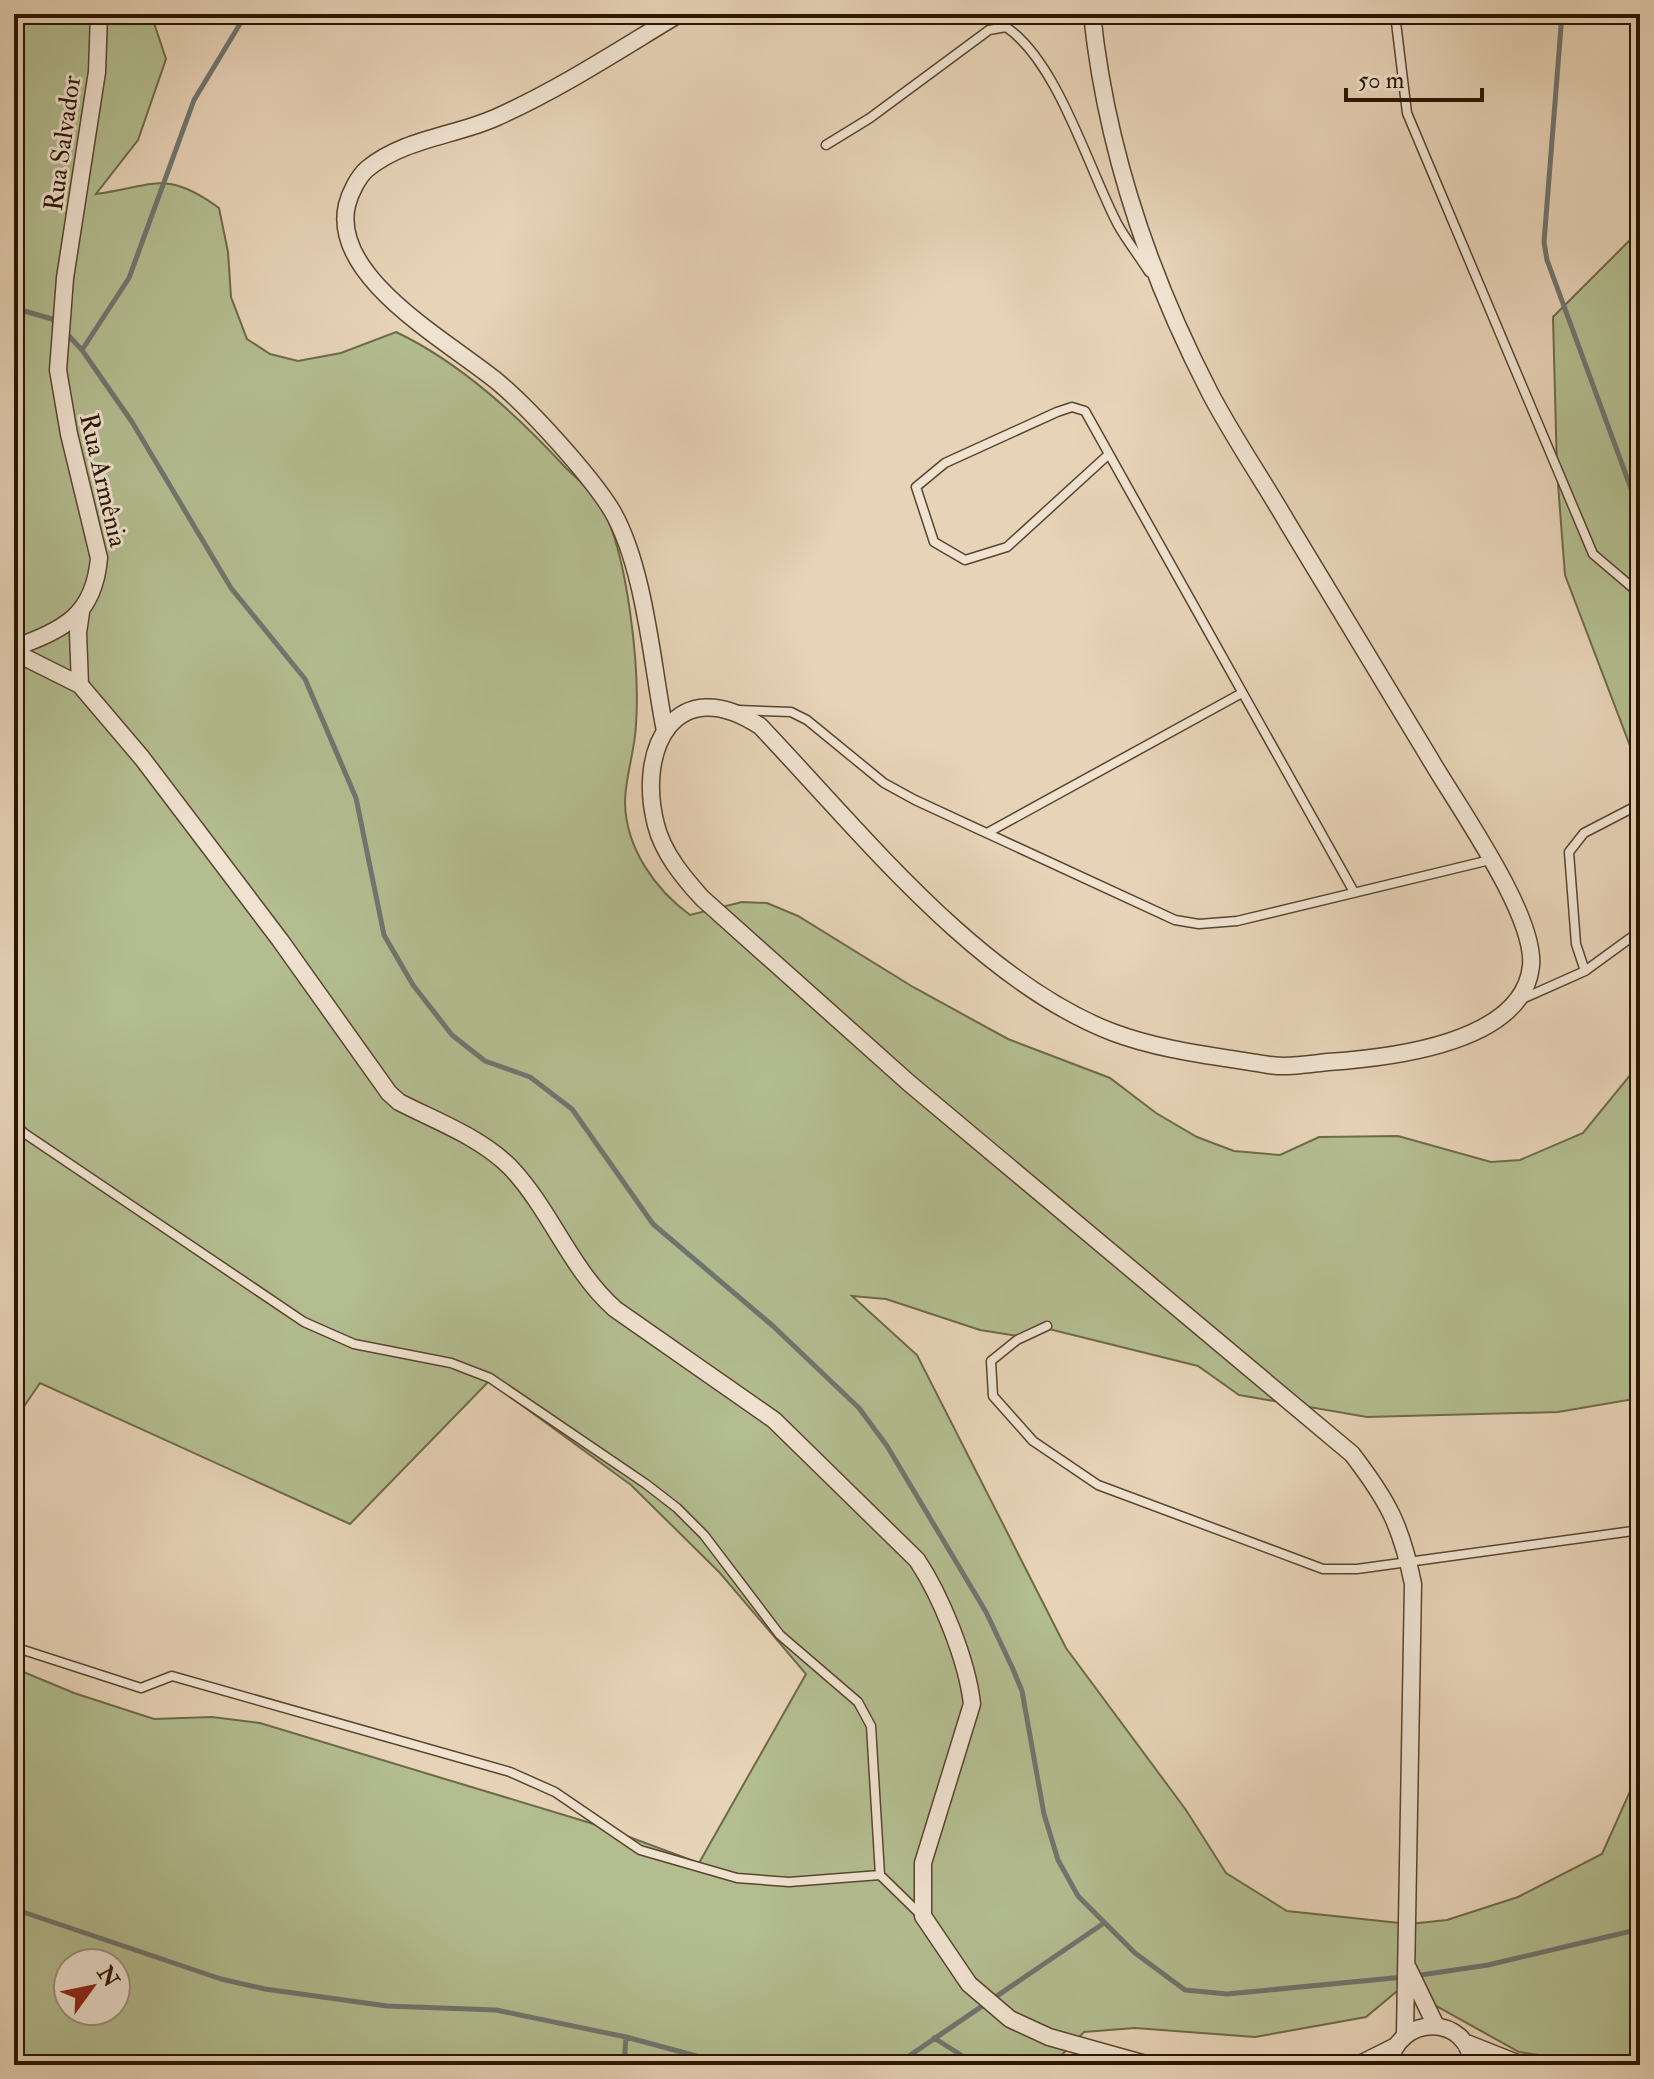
<svg xmlns="http://www.w3.org/2000/svg" width="1654" height="2079" font-family="'IM FELL Double Pica',serif">
<style>
.green{fill:#b3bd90;stroke:#6e6a48;stroke-width:2;fill-rule:evenodd}
.lines{fill:none;stroke-linecap:round;stroke-linejoin:round}
.stream{stroke:#707570;stroke-width:5}
.lane-casing{stroke:#59452e;stroke-width:11}
.street-casing{stroke:#59452e;stroke-width:19}
.lane{stroke:#efe2d0;stroke-width:8}
.street{stroke:#efe2d0;stroke-width:16}
.labels{text-anchor:middle;stroke-width:6;stroke-linejoin:round;paint-order:stroke}
.street-label{font-size:26px;fill:#2a1600;stroke:#efe2d0}
</style>
<rect width="100%" height="100%" fill="#e7d3b7"/>
<filter id="stains"><feTurbulence type="fractalNoise" baseFrequency=".0025" numOctaves="4"/><feColorMatrix values="0 0 0 0 .2 0 0 0 0 .09 0 0 0 0 .02 0 0 0 .5 -.17"/></filter>
<radialGradient id="worn" r=".72"><stop offset=".6" stop-color="#630" stop-opacity="0"/><stop offset="1" stop-color="#630" stop-opacity=".3"/></radialGradient>
<path class="green" d="M14,14H151L166,59L138,140L96,194C154,186 165,169 219,208L228,252L231,297L247,339L270,354L298,361L341,353L396,332C461,363 518,416 566,468C577,479 592,491 600,504C628,551 640,670 636,725C635,751 625,777 625,803C626,849 656,890 690,915L742,902L767,903L798,916L913,987L1008,1039L1110,1078L1156,1113L1197,1137L1234,1151L1280,1155L1319,1137L1398,1136L1491,1162L1520,1160L1583,1133L1640,1063V1398L1558,1412L1367,1417L1239,1395L1198,1366L1049,1329L1018,1336L980,1330L886,1299L852,1296L917,1355L1066,1648L1186,1810L1226,1873L1287,1911L1409,1924L1447,1920L1518,1897L1602,1854L1636,1778H1640V2065H1605L1519,2052L1402,1987L1366,2017L1255,2037L1135,2028L1084,2032L1052,2065H14V1668L74,1693L154,1719L212,1717L260,1723L597,1825L699,1863L806,1674L720,1573L631,1485L489,1381L350,1524L40,1383L14,1421ZM68,1963H116V2011H68Z
M1640,230V772L1565,575L1557,471L1553,317Z"/>
<g class="lines">
<path class="stream" d="M231,14L239,25
M1562,14L1544,242L1547,260L1640,513
M14,308L52,319L58,326
M66,333L82,350L132,422L231,588L305,679L356,798L384,935L413,985L452,1035L485,1061L530,1077L572,1109L653,1224L773,1326L859,1408L887,1446L986,1612L1012,1667L1022,1691L1044,1814L1058,1860L1078,1896L1135,1953L1185,1990L1227,1994L1404,1977
M82,350L129,278L194,100L246,14
M14,1909L221,1979L265,1989L387,2006L496,2010L626,2037L715,2061L756,2065
M1414,1976L1488,1965L1640,1929
M934,2038L977,2065
M624,2065L626,2037
M889,2065L906,2058L1104,1923"/>
<defs>
<path id="lane" d="M1395,14L1407,113L1593,554L1640,594
M826,145L870,118L989,30L1006,27C1058,62 1088,168 1118,225C1127,241 1139,256 1149,272
M1109,454L1007,547L965,560L934,542L916,487L945,463L1057,412L1072,407L1085,411L1109,454L1354,892
M738,710L791,712L807,720L884,783L915,800L1175,920L1199,924L1237,921L1490,860
M987,833L1242,693
M1585,971L1576,944L1569,852L1584,833L1640,804
M1520,1000L1585,971L1640,931
M14,1123L24,1133L304,1322L354,1344L451,1363L490,1378L646,1484L677,1508L704,1535L780,1635L858,1702L871,1726L880,1875L922,1916
M1047,1326L1017,1340L991,1361L993,1396L1033,1441L1098,1485L1323,1569H1357L1640,1530
M14,1647L141,1688L172,1676L510,1772L555,1792L640,1850L737,1878L789,1882L880,1875"/>
<path id="street" d="M1092,14C1106,149 1148,273 1210,393C1233,437 1262,479 1287,522C1336,602 1384,682 1432,762C1459,808 1536,916 1531,966C1523,1044 1387,1058 1328,1062C1309,1064 1288,1068 1269,1065C1216,1056 1162,1051 1112,1032C977,980 859,830 760,726C676,671 636,748 656,825C663,853 683,877 702,898L909,1083L1352,1454C1388,1501 1401,1525 1413,1584L1405,2034
M14,648C64,629 94,616 99,558L69,434L58,370L65,278L97,72L99,14
M14,652L80,685L142,758L280,940L389,1093L399,1102C436,1121 480,1137 510,1167C551,1210 570,1269 615,1309L774,1420L917,1560C941,1596 967,1660 972,1704L923,1863V1916L969,1984L1010,2019L1049,2037L1149,2065
M80,685L78,633L81,612
M665,731C652,665 645,566 611,509C589,474 531,410 499,383C450,342 330,278 347,205C350,193 358,177 367,169C403,139 454,136 495,118C560,89 619,50 679,14
M1408,1968L1436,2026
M1464,2042L1522,2065
M1358,2065L1394,2047
M1389,2065C1398,2013 1469,2014 1472,2065"/>
</defs>
<use href="#lane" class="lane-casing"/>
<use href="#street" class="street-casing"/>
<use href="#lane" class="lane"/>
<use href="#street" class="street"/>
</g>
<g class="labels">
<g class="street-label">
<text transform="translate(62 143) rotate(-82)" y="9">Rua Salvador</text>
<text transform="translate(104 480) rotate(77)" y="9">Rua Armênia</text>
</g>
</g>
<rect width="1654" height="2079" fill="none" stroke="#e7d3b7" stroke-width="48"/>
<rect x="16" y="16" width="1622" height="2047" fill="none" stroke="#2a1600" stroke-width="4"/>
<rect x="24" y="24" width="1606" height="2031" fill="none" stroke="#2a1600" stroke-width="2"/>
<g transform="translate(92 1987) rotate(57)"><circle r="38" fill="#efe2d0" stroke="#a0907d" stroke-width="2"/>
<path d="M0-6L14 30L0 20L-14 30Z" fill="#8f2418"/>
<text y="-12" font-size="22" font-weight="bold" text-anchor="middle" fill="#2a1600">N</text>
</g>
<path d="M1346 88v12h136v-12" fill="none" stroke="#2a1600" stroke-width="4"/>
<text x="1358" y="88" font-size="24" fill="#2a1600" stroke="#efe2d0" stroke-width="6" paint-order="stroke">50 m</text>
<rect width="100%" height="100%" filter="url(#stains)"/>
<rect width="100%" height="100%" fill="url(#worn)"/>
</svg>
